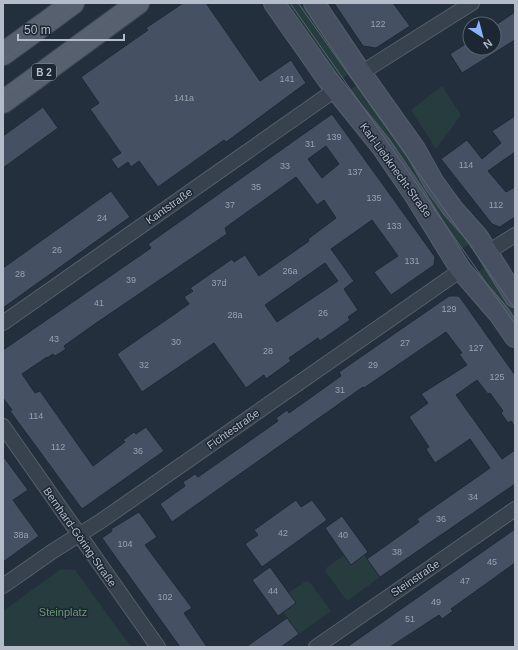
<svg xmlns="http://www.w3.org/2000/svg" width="518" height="650" font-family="Arial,sans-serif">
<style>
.green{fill:#263c3f}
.building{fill:#455162;stroke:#1f2835;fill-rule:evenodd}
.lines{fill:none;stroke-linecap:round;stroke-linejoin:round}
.street-casing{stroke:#565f6c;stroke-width:16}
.secondary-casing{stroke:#565f6c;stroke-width:22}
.primary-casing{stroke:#414a57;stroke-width:24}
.street{stroke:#38414e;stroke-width:14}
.secondary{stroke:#465061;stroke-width:20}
.primary{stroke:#56606e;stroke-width:22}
.tram{stroke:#5a6575;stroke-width:1}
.labels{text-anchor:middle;stroke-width:3;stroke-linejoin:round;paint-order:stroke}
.number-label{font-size:9px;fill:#98a1af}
.shield{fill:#1d2633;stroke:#878f9c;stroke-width:1}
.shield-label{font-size:10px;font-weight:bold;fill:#b4bcc9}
.street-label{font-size:11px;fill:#b4bcc9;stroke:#1d2633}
.park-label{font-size:11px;fill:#6b9a76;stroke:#1d2633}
</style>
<rect width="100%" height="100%" fill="#242f3e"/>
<path class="green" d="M286,3H301L350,73L340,80Z
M358,84L475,240L455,254L348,91Z
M442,86L461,115L436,149L411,110Z
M491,263L515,306V330L470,277Z
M344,555L351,564L364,555L380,577L347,601L326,572V568Z
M61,569L75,570L131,647H3V611Z
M306,581L312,585L331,611L299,634L283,612L296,603L288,593Z"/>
<path class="building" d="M183,3H206L260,81L291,60L306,83L233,137L226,142L224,140L158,187L139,161L131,167L128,162L118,169L111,159L121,153L90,109L99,103L81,77L148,30L146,28Z
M334,3H393L410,26L376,48L363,46Z
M515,12V40L462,73L450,54L470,41V48H494V26Z
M43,107L58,128L3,168V136Z
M332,114L435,257L434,265L391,295L374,272L398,256L372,220L331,249L354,281L344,289L358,310L348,317L350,320L320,341L318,338L289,358L291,361L266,379L264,375L246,388L214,343L142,392L117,354L189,304L184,297L193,291L190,288L232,259L234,262L245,255L259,276L309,241L308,239L336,218L324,200L317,205L296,177L225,228L227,234L92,326L64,346L66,349L55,356L53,354L47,358V357L22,374L35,393L40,391L93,466L125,442L123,440L134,432L136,434L146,427L164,451L82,509L10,411L12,410L3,398V350L151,248L148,244ZM326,146L339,164L322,178L308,159ZM325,263L338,281L277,322L265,305Z
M515,116V152L488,171L506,192L515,187V217L500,227L492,224L441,159L467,140L482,159L501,143L492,131Z
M111,191L130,217L3,308V268Z
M449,296H459L515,375V427L511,421L508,423L501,413L503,411L490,393L488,394L477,380L456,395L502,459L515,450V484L380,577L367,559L419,522L417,519L490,468L470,439L435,463L426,449L429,447L409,417L428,403L421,394L467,365L459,354L462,353L446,332L364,388L363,387L172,522L160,504L185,486L183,482L195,474L198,477L278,421L276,418L287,410L289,413L341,376L339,372Z
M3,456L28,490L13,500L39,536L3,562Z
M296,500L301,507L312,500L327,520L262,567L245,544L258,535L254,530Z
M139,512L157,537L145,545L192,608L184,613L207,647H180L102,538L112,531L111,529Z
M342,516L368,552L351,565L325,528Z
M515,529V563L451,609L453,611L442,619L439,615L390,647H347Z
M270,567L296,603L278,616L252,580Z
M287,618L299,634L281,647H246Z"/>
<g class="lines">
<defs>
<path id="street" d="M361,73L472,3
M488,252L515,235
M3,323L335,90
M3,426L158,647
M3,586L53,551L101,521L461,270
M316,647L515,509"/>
<path id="secondary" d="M274,3L328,80L382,147L414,194L461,270L499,314L515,337
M314,3L361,73L415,149L434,183L453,209L478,237L515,297"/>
<path id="primary" d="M3,54L73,3
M3,102L138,3"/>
</defs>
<use href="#street" class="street-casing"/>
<use href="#secondary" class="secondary-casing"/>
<use href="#primary" class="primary-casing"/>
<use href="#street" class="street"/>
<use href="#secondary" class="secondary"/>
<use href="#primary" class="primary"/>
<path class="tram" d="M290,3L515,324
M298,3L515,309
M3,60L80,3
M3,96L129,3"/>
</g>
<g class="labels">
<g class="number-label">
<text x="378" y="27">122</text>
<text x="287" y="82">141</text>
<text x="184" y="101">141a</text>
<text x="334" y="140">139</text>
<text x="310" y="147">31</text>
<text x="466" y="168">114</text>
<text x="285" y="169">33</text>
<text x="355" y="175">137</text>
<text x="256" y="190">35</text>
<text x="374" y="201">135</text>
<text x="230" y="208">37</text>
<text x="496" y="208">112</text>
<text x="102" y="221">24</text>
<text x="394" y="229">133</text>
<text x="57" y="253">26</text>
<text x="412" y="264">131</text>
<text x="290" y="274">26a</text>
<text x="20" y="277">28</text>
<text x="131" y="283">39</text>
<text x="219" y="286">37d</text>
<text x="99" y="306">41</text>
<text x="449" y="312">129</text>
<text x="323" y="316">26</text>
<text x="235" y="318">28a</text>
<text x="54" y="342">43</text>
<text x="176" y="345">30</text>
<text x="405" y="346">27</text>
<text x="476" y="351">127</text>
<text x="268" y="354">28</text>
<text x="144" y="368">32</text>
<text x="373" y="368">29</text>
<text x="497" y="380">125</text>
<text x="340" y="393">31</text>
<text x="36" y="419">114</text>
<text x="58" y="450">112</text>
<text x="138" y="454">36</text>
<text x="473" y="500">34</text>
<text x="441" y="522">36</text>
<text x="283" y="536">42</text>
<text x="21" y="538">38a</text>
<text x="343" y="538">40</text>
<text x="125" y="547">104</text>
<text x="397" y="555">38</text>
<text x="492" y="565">45</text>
<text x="465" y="584">47</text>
<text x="273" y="594">44</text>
<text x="165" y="600">102</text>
<text x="436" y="605">49</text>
<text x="410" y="622">51</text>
</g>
<rect class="shield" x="32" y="64" width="24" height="16" rx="3"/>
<g class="shield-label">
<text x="44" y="76">B 2</text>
</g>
<g class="street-label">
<text transform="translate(396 170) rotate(54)" y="4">Karl-Liebknecht-Straße</text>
<text transform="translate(169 206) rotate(-35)" y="4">Kantstraße</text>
<text transform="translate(233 429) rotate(-35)" y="4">Fichtestraße</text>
<text transform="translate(80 537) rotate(55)" y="4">Bernhard-Göring-Straße</text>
<text transform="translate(415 578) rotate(-34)" y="4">Steinstraße</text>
</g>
<g class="park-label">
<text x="63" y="616">Steinplatz</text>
</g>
</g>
<rect width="518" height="650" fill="none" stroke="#b4bcc9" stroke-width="8"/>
<g transform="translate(482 36) rotate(144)"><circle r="19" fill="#1d2633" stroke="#59626f"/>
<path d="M0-3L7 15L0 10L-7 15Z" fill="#8ab4f8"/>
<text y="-6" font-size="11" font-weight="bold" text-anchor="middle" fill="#b4bcc9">N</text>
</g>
<path d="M18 34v6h106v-6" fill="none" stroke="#b4bcc9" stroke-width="2"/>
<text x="24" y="34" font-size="12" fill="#b4bcc9" stroke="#1d2633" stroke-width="3" paint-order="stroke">50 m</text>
</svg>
